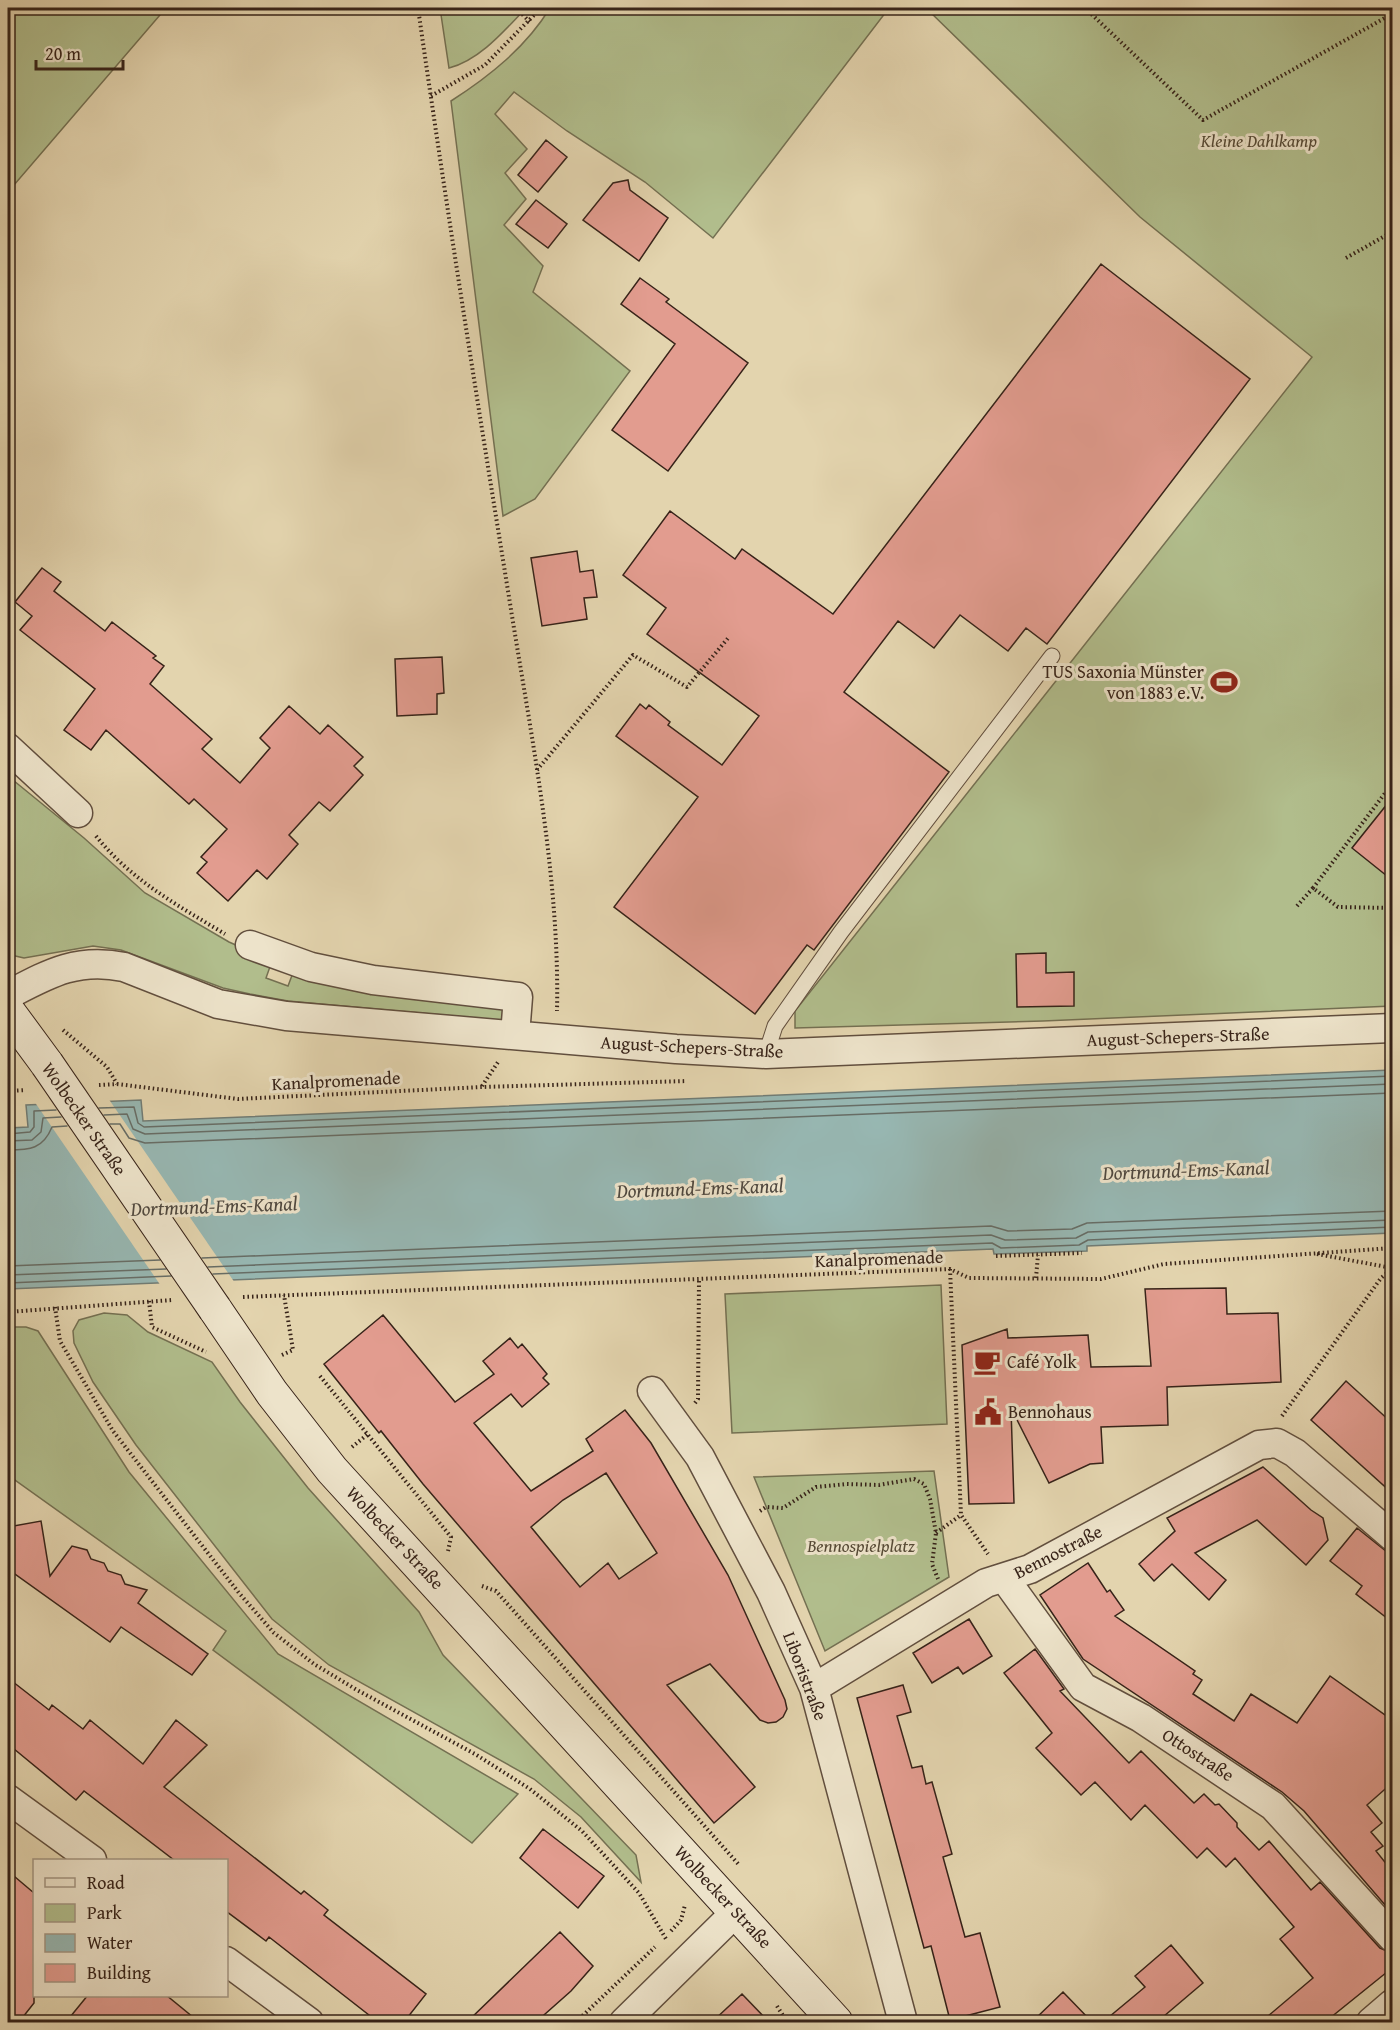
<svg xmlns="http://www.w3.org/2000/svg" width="1400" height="2030" font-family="'Gentium Book Plus',serif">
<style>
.green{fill:#b1bd8c;stroke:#747052;stroke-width:1.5}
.water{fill:#97b7b2;stroke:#717c75;stroke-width:1.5}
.pier{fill:#e3d4ae}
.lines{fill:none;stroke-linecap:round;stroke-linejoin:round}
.shore{stroke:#676d66;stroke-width:1.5}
.building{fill:#e29c8f;stroke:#372319;stroke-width:1.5;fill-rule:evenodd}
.lane-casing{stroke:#624f3e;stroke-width:17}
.street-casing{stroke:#624f3e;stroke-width:31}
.secondary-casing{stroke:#372319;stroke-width:35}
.path{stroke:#372319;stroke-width:4;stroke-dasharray:1.5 3;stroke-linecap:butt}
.lane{stroke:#ede3ca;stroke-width:15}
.street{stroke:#ede3ca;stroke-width:28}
.secondary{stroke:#ede3ca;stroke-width:33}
.secondary-bridge-casing{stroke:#372319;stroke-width:35;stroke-linecap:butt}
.secondary-bridge{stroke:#ede3ca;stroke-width:33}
.labels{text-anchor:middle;stroke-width:6;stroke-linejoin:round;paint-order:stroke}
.park-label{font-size:18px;font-style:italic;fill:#564a36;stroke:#ede3ca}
.poi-label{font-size:18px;fill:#372319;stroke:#ede3ca;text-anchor:start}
.street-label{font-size:18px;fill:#372319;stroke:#ede3ca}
.water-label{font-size:20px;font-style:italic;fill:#4f483f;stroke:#ede3ca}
</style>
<rect width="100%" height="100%" fill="#e3d4ae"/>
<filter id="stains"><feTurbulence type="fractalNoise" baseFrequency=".00333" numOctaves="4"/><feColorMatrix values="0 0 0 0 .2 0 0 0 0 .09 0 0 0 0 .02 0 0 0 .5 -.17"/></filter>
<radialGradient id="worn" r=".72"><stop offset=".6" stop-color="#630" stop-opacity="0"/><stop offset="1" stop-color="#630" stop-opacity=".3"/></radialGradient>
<path class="green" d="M8,8H166L8,192Z
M440,8H526C505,30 480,60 449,68Z
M550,8H889L713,238L645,182L567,131L514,92L495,114L527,149L505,173L526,199L504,225L543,266L533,292L630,371L535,499L503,516L451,101C490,76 526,47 550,8Z
M926,8H1392V1006L1043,1021L795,1028V1011L1312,357L1140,217Z
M8,776L84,838L145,893L229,942L272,961L266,978L288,986L294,970L501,1003L509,1021L288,1001L250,994L223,988L121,950L93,946L24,958L11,955L8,950Z
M941,1285L947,1424L732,1433L725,1294Z
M104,1313L127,1315L148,1332L212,1362L240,1402L308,1488L419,1612L443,1655L636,1855L641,1882L581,1817L534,1779L329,1665L272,1619L136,1445L93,1382L74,1343L73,1331L79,1320Z
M8,1327H26L38,1331L129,1472L278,1654L518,1794L472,1843L213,1650L226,1631L8,1475Z
M934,1471L949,1577L825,1651L754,1477Z"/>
<path class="water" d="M1392,1070V1233L1087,1246V1251L994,1254L993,1249L8,1289V1128L28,1127L26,1105L141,1100L143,1121Z"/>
<path class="pier" d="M108,1098L235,1283L161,1286L34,1101Z"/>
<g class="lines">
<path class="shore" d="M99,1108L134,1107L138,1123L144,1127L1392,1076
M104,1115L127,1114L133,1129L145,1134L1392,1084
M110,1124H120L129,1138L145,1143L1392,1093
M8,1134L30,1132L34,1127V1111L56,1110
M8,1141L32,1140L41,1132L43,1118L61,1117
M8,1150C30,1150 43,1149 52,1127L67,1126
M202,1258L991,1226L1008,1231L1072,1229L1087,1223L1392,1211
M8,1266L160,1260
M208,1267L991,1235L1005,1240L1076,1238L1088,1232L1392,1220
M213,1274L992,1243L1001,1248L1079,1245L1088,1240L1392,1227
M8,1275L166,1269
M8,1283L171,1276"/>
</g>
<path class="building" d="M546,140L567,157L538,192L518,175Z
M628,180L630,190L668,218L639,261L583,220L613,183Z
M536,200L567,224L548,248L516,224Z
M1101,264L1250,379L1047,644L1026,628L1008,651L960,615L934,648L898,621L844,692L949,772L814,950L807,945L755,1014L614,907L698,797L616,736L640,704L646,709L649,705L670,722L668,725L722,765L759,716L647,634L666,608L623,575L670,511L735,559L742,549L833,614Z
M640,278L669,299L666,302L748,363L668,471L612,430L675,344L621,304Z
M577,551L580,572L593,570L597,597L584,598L587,619L542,626L531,558Z
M42,568L61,582L54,591L105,631L112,622L156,656L153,658L164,666L150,684L212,739L202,749L240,783L270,748L260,738L289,706L320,734L328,725L363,757L354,766L363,775L330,811L319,802L289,835L298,844L267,879L257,870L228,901L197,873L207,862L201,857L227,829L194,799L189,804L106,730L91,750L64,730L95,689L20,630L32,616L15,602Z
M442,657L444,693L437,694V714L397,716L395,659Z
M1392,798V880L1352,848Z
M1046,953V973L1074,972V1006L1017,1007L1016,954Z
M1226,1288L1227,1314L1278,1313L1281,1382L1167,1387L1168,1425L1101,1427L1103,1463L1090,1464L1049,1483L1011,1408L1014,1503L969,1504L962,1345L1007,1329L1008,1338L1088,1335L1091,1367L1151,1366L1145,1289Z
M383,1315L455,1402L494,1374L483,1361L510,1338L518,1348L522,1344L547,1374L543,1378L549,1384L522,1407L511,1394L474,1423L531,1491L593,1451L586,1439L625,1410L651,1443L728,1575L785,1700L787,1709L783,1717L776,1722L768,1723L760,1720L710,1664L667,1685L755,1787L714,1823L423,1484L381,1431L379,1433L324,1364ZM606,1473L657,1553L619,1579L608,1563L580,1587L531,1527L563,1500Z
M1346,1381L1392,1423V1493L1311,1420Z
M1263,1467L1311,1510L1323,1518L1328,1540L1306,1565L1257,1520L1195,1553L1226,1580L1209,1600L1172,1564L1154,1581L1139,1564L1175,1531L1167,1518Z
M41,1521L50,1576L72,1546L87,1550L91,1559L104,1563L108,1571L121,1575L125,1584L147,1590L138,1603L208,1654L192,1675L121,1627L110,1642L8,1569V1527Z
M1357,1528L1392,1556V1622L1356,1594L1362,1586L1330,1561Z
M1088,1563L1107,1592L1110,1590L1124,1610L1115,1616L1195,1671L1193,1674L1202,1680L1193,1694L1234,1721L1251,1694L1297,1723L1330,1676L1392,1720V1783L1367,1805L1382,1823L1371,1832L1383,1846L1376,1851L1392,1871V1913L1304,1811L1282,1792L1083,1659L1040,1595Z
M969,1619L992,1656L963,1674L958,1667L932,1683L913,1653Z
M1035,1649L1064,1689L1060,1691L1129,1763L1141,1751L1194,1803L1204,1794L1215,1805L1219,1804L1237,1823V1827L1259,1850L1269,1841L1311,1890L1320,1882L1380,1948L1392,1953V1968L1325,2022H1261L1313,1978L1280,1939L1294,1927L1235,1858L1226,1867L1207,1848L1197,1858L1145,1805L1131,1820L1095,1782L1081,1795L1036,1748L1052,1733L1004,1673Z
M8,1678L49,1710L52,1705L83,1729L90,1720L143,1764L176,1720L207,1745L164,1787L301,1894L304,1891L328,1910L324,1915L426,1994L404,2022H378L269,1937L266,1941L226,1911V1860H174L84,1791L76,1800L8,1744Z
M903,1685L911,1712L897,1716L912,1768L922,1766L926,1784L932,1782L952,1854L943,1857L965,1937L980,1933L1000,2007L950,2020L931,1946L924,1948L857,1698Z
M543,1829L604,1876L578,1908L520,1858Z
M8,1871L34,1893V2003L19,2022H8Z
M560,1932L593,1966L571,1991L536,2022H467Z
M1171,1945L1203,1983L1157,2022H1103L1145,1987L1135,1976Z
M1063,1992L1092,2022H1032Z
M742,1994L769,2022H712Z
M88,1995H166L199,2022H66Z"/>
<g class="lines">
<defs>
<path id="lane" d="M766,1054L775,1026L841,932L1052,656"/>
<path id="street" d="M8,748L78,813
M250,945L311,967L373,980L518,997L515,1035
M8,995C48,974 77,957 124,967L218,1004L286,1016L676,1049L766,1054L1392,1028
M652,1391L700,1457L771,1592L814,1688L903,2022
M1005,1579L1083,1687L1141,1718L1273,1806L1392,1937
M814,1688L986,1583L1030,1569L1259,1445L1277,1443L1295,1453L1392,1536
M8,1799L92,1860
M226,1961L309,2022
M624,2022L736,1912
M1371,2022L1392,2004"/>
<path id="secondary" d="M8,1011L47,1064
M215,1309L272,1393L332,1470L836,2022"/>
</defs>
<use href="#lane" class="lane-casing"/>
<use href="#street" class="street-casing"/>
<use href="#secondary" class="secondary-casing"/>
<path class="path" d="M418,8C446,204 477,400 509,597C530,731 560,875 557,1011
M516,8L530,22
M1085,8L1203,120L1392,14
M431,96L485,65L541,8
M1346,258L1392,232
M537,770L633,655L687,687L729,637
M96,836C131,880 177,905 225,934
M1313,888L1392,784
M1297,906L1313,888L1338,907L1392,908
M63,1030L107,1067L117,1084
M99,1085L117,1084L238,1099L482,1087L687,1081
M482,1086L498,1062
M8,1091L26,1090
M1317,1254L1392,1268
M996,1256L1082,1253
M950,1269L961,1515L988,1554
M1036,1278L1038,1255
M243,1297L950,1269L969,1278L1101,1279L1164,1264L1392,1248
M149,1301L152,1327L206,1352
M55,1307L60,1341L113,1431L239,1593L274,1633L314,1664L357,1690L475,1754L530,1789L582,1831L639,1893L666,1939
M8,1312L172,1300
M282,1355L293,1350L284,1295
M320,1376L451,1537L448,1551
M695,1403L698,1399L699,1279
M1282,1416L1381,1278L1392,1269
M352,1447L368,1434
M760,1511L766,1507L783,1508L816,1487L847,1484L879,1485L914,1479L924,1484L930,1499L936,1533L932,1564L938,1579
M936,1533L961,1515
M482,1586L496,1591L740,1866
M671,1931L681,1920L685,1905
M777,2006L787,2022
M576,2022L655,1947"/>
<use href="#lane" class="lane"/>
<use href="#street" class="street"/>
<use href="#secondary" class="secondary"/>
<defs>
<path id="secondary-bridge" d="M47,1064L215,1309"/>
</defs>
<use href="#secondary-bridge" class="secondary-bridge-casing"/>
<use href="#secondary-bridge" class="secondary-bridge"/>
</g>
<defs>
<symbol id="stadium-bare" viewBox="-9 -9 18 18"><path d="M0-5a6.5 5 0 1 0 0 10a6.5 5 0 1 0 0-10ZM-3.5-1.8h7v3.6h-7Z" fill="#8f2418" stroke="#ede3ca" stroke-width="2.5" paint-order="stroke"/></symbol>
<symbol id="cafe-bare" viewBox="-9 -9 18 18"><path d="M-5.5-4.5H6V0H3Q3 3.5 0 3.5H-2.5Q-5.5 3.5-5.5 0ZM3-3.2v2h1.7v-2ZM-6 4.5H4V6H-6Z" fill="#8f2418" stroke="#ede3ca" stroke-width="2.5" paint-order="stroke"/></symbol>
<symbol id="civic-bare" viewBox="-9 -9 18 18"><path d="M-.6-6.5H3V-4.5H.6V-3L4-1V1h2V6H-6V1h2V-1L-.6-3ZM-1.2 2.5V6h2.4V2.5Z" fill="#8f2418" stroke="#ede3ca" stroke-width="2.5" paint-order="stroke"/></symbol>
</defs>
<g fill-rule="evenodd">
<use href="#stadium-bare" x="1205" y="663" width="38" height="38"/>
<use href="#cafe-bare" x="968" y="1343" width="38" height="38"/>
<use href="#civic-bare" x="969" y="1393" width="38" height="38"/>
</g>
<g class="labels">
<g class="park-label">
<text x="1259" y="147">Kleine Dahlkamp</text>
<text x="861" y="1552">Bennospielplatz</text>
</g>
<g class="poi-label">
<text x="1204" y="678" text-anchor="end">TUS Saxonia Münster<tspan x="1204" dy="21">von 1883 e.V.</tspan></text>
<text x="1007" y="1368">Café Yolk</text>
<text x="1008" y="1418">Bennohaus</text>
</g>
<g class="street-label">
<text transform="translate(1178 1037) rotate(-2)" y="6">August-Schepers-Straße</text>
<text transform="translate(692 1047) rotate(3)" y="6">August-Schepers-Straße</text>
<text transform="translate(336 1081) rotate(-3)" y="6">Kanalpromenade</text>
<text transform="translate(84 1119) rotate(55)" y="6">Wolbecker Straße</text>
<text transform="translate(879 1259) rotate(-2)" y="6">Kanalpromenade</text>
<text transform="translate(395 1538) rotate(47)" y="6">Wolbecker Straße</text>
<text transform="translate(1058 1552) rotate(-27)" y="6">Bennostraße</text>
<text transform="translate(805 1676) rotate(69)" y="6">Liboristraße</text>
<text transform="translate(1198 1755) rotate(33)" y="6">Ottostraße</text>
<text transform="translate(723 1897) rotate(47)" y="6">Wolbecker Straße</text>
</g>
<g class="water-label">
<text transform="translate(1186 1170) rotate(-2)" y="7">Dortmund-Ems-Kanal</text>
<text transform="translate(700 1188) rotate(-2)" y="7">Dortmund-Ems-Kanal</text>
<text transform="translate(214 1206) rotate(-2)" y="7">Dortmund-Ems-Kanal</text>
</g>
</g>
<rect width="1400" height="2030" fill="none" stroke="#e3d4ae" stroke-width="30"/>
<rect x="9" y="9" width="1382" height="2012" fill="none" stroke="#372319" stroke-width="3"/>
<rect x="15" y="15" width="1370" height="2000" fill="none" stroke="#372319" stroke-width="1.5"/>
<rect x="33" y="1859" width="195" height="138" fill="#ede3ca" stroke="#a49683" stroke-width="1.5"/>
<rect x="45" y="1878" width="30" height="9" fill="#ede3ca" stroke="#a49683" stroke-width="1.5"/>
<text x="87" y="1889" font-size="18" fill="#372319">Road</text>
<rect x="45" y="1904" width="30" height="18" fill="#b1bd8c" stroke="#a49683" stroke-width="1.5"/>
<text x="87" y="1919" font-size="18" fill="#372319">Park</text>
<rect x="45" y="1934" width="30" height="18" fill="#97b7b2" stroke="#a49683" stroke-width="1.5"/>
<text x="87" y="1949" font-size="18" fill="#372319">Water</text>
<rect x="45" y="1964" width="30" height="18" fill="#e29c8f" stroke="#a49683" stroke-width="1.5"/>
<text x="87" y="1979" font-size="18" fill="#372319">Building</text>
<path d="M36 60v9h87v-9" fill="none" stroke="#372319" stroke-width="3"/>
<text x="45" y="60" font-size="18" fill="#372319" stroke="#ede3ca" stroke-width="4.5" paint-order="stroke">20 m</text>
<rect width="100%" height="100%" filter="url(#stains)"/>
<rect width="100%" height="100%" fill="url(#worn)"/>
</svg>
